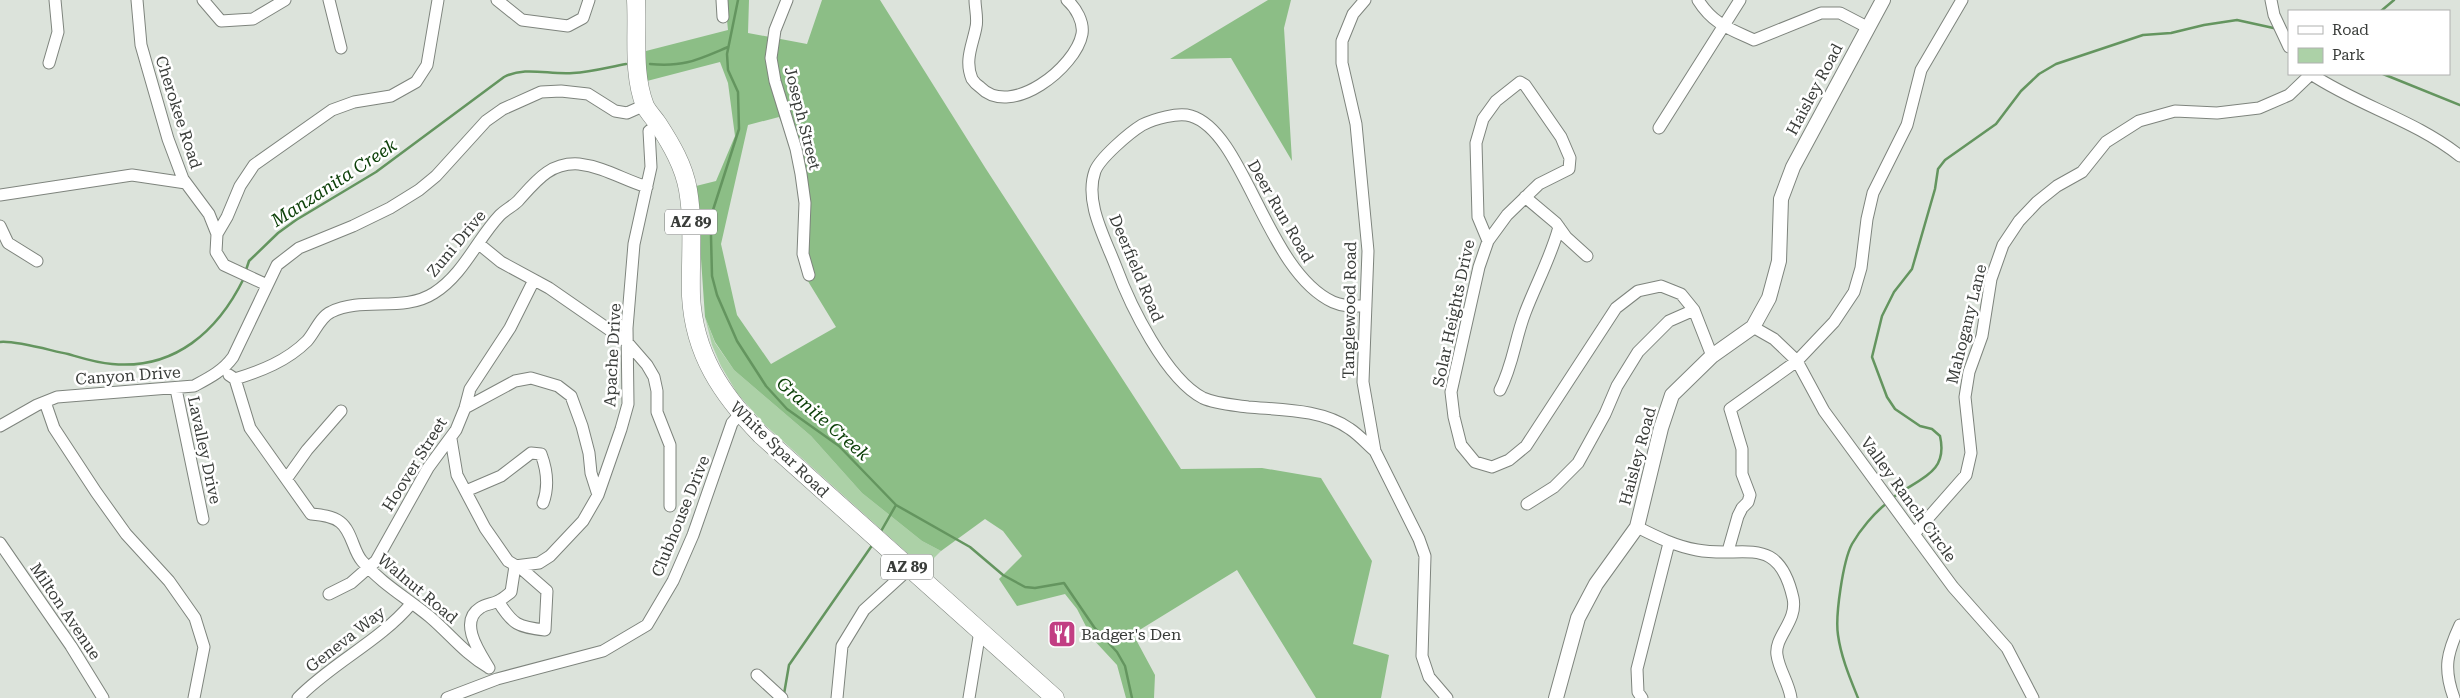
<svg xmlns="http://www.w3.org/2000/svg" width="2460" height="698" font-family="'Roboto Serif',serif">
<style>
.green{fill:#acd1a7}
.forest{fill:#8cbe86;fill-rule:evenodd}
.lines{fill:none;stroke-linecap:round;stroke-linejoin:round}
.stream{stroke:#64955f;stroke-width:2.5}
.minor-casing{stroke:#7e847d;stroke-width:13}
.tertiary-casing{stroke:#7e847d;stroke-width:16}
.primary-casing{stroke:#7e847d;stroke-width:19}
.minor{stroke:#fff;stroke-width:11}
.tertiary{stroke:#fff;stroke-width:14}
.primary{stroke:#fff;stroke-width:18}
.labels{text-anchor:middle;stroke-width:5;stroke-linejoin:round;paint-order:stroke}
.shield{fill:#fff;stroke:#747674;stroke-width:1}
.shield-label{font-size:15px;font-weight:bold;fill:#393c39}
.street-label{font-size:16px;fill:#393c39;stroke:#fff}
.poi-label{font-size:16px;fill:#393c39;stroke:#fff;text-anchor:start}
.water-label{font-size:18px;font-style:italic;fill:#0d4109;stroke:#fff}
</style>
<rect width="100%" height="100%" fill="#dce3db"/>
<path class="green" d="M705,317L715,343L734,370L811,436L862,493L922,541L941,551L924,568L764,424L737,393L721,366L712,345Z"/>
<path class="forest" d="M725,0H749L748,33L807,44L822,0H880L986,169L1181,469L1262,468L1321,478L1372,561L1353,644L1389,655L1381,698H1316L1237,570L1133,634L1155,675L1154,698H1126L1117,665L1092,638L1077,609L1065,594L1017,606L999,579L1022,556L1003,531L985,519L941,551L922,541L862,493L811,436L734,370L715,342L705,317L696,186L716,181L735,136L728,83L720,62L647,81L642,52L728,30ZM779,117L793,150L802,202L806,278L836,327L771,364L737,315L721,244L748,125Z
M1268,0H1291L1284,28L1292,161L1231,58L1170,59Z"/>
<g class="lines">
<path class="stream" d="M738,0L727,54L728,70L738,92L739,129L713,210L711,236L712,276L717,295L737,341L766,386L787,409L839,446L896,505L970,547L1003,575L1025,587L1035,588L1064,583L1094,627L1117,652L1125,666L1132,698
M2381,11L2394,0
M650,64C685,67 697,60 728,47
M2383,74L2460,105
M246,270L249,261L278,233L296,220L376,172L504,77C525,66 549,75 573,73C591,72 609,67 626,64
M0,342C15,340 52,351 68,354C82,358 97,363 112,364C175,370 218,331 244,278
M1891,499C1916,479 1949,475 1940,436L1932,429L1920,426L1895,409L1887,397L1872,357L1882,316L1894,292L1912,269L1935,189L1938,169L1945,160L1996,124L2021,91L2039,74L2056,64L2143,35L2171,33L2204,25L2237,20L2278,29
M880,533L896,505
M784,694L789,665L873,544
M1858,698C1850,678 1841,657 1838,635C1835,616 1843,561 1852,544C1860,530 1874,513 1887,503"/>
<defs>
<path id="minor" d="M137,0L141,45L168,139L183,179L209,214L217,234L216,252L224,265L267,285
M203,0L221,21L253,19L285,0
M329,0L341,48
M497,0L522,20L568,26L583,18L589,0
M722,0L723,17
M787,0L775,30L771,58L775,81L796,149L801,174L805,203L803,254L809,275
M975,0C975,8 978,19 976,27C973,44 964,60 972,79C974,82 977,85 980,87C1011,119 1076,67 1082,34C1084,22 1076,8 1067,0
M1365,0L1353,14L1342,41V63L1356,124L1368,251L1363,382L1375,451L1419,539L1425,556L1422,656L1429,677L1447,698
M1698,0C1713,24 1730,29 1754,40L1821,13H1840L1867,27
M2271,0L2274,15L2289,47
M49,63L58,32L55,0
M2311,74C2359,106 2415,120 2460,156
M1659,128L1740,0
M0,195L132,175L186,183
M1525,197L1556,223L1566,237L1587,256
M0,226L8,243L37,261
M217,234L227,217L240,186L254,165L332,110L354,102L391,96L416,82L427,65L438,0
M1488,241L1478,217L1476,143L1483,119L1496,101L1520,82L1525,85L1561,137L1570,158L1569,169L1539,184L1507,215L1488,241L1479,267L1451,392L1454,417L1461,445L1475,462L1492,467L1509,460L1526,446L1616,308L1638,291L1661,286L1681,294L1694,310L1712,356
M479,244L501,262L549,288L627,342L647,365L654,377L657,391V412L670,445V506
M1366,306C1355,306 1344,307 1333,302C1266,271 1245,132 1191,116C1178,112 1154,119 1142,125C1129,133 1100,158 1095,171C1084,202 1105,238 1116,267C1130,305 1166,379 1203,398C1216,404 1235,405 1248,407C1281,410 1322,409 1350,429C1359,435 1367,444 1375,451
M1753,327L1774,339L1797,361L1824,411L1914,534L1953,587L2007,648L2033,698
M229,375L235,379L250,428L311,514C321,515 332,516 340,522C352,531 353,551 362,561C382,584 407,598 430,617C450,634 465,654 488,667
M235,379C261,371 287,361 307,341C315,332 320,317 331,312C363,296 403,313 434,293C464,274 477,239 500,215C505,210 513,206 518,201C536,181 550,162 579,164C604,167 624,180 647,187
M176,389L203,519
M1500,390C1513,365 1515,339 1525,313C1536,284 1551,257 1559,227
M45,402L54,428L96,492L126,534L169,581L195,618L204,647L194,698
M465,408L515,381L531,378L558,386L571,396L582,426L589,453L591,473L598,495
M0,426L37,405L57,397L194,386C209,378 223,371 233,357L277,265L299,248L353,226L390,208L419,190L436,176L486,121L503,109L541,92L561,91L588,94L615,111L627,113L645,105
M451,439L457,475L485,528L508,561L523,570L547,591L545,630C518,627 513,625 498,601
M287,478L307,450L341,411
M466,491L501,476L531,453L541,454C547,470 549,487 543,503
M1527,504L1554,487L1578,463L1605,414L1617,386L1638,352L1669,321L1694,310
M1637,527C1657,537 1675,546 1697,550C1743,559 1778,532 1793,598C1798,621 1774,637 1777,655C1779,670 1789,683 1791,698
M1914,534L1966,475L1971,453L1965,397L1969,372L1982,336L1991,279L2003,245L2019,221L2037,202L2057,186L2082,172L2106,142L2139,121L2175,111L2217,113L2259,108L2289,95L2311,74
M0,543L71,646L103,698
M1728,551L1738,516L1742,508L1748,502L1750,495L1742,474V449L1730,409L1797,361L1834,322L1854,292L1861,268L1867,219L1873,193L1907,125L1921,70L1962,0
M329,594L351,583L376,561L428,468L456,430L465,408L470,389L510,328L534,280
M489,668C480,653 458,622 480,608C485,604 493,604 498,601C503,599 507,595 511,592L515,566L539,563L550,556L583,521L598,495L621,429L628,404L627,328L634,244L651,167L649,131L658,125
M757,675L782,698
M298,698C332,663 380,641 411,604
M447,698L497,679L603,651L647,625L673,581L693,535L732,423L740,414
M837,698L842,646L864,610L909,569
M969,698L980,631
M1642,698L1638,692L1637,669L1669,543
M2454,698C2443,668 2447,653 2460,625"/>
<path id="tertiary" d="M1556,698L1578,618L1596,584L1637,527L1661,428L1672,395L1712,356L1753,327L1769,298L1779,261L1781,199L1793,167L1883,0"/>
<path id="primary" d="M636,0C638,35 632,72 645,106C648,112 654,118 658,124C671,144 684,166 688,190C694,225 690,261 691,296C694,354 722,395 761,435L1055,698"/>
</defs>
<use href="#minor" class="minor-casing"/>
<use href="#tertiary" class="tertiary-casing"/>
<use href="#primary" class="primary-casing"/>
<use href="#minor" class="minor"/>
<use href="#tertiary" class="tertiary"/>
<use href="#primary" class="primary"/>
</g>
<defs>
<symbol id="restaurant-square" viewBox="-11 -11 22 22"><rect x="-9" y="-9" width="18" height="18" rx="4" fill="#c23e83" stroke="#fff"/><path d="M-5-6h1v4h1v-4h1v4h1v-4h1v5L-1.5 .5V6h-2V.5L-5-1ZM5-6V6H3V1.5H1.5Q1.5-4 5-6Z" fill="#fff"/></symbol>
</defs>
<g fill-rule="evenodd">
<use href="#restaurant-square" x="1046" y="618" width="32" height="32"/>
</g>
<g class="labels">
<g class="shield">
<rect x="665" y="209.5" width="52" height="25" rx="4"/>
<rect x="881" y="554.5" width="52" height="25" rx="4"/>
</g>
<g class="shield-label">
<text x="691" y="227">AZ 89</text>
<text x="907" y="572">AZ 89</text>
</g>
<g class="street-label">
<text transform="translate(1814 89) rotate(-62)" y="6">Haisley Road</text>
<text transform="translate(179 112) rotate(72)" y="6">Cherokee Road</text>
<text transform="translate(803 118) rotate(76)" y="6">Joseph Street</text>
<text transform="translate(1281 211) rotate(60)" y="6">Deer Run Road</text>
<text transform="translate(456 243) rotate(-50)" y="6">Zuni Drive</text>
<text transform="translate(1137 268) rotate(67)" y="6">Deerfield Road</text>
<text transform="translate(1349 310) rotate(-89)" y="6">Tanglewood Road</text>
<text transform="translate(1453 313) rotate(-78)" y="6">Solar Heights Drive</text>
<text transform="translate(1966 324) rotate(-76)" y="6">Mahogany Lane</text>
<text transform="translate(612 355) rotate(-87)" y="6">Apache Drive</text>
<text transform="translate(128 375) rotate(-4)" y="6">Canyon Drive</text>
<text transform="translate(780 449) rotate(44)" y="6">White Spar Road</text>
<text transform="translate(205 450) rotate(78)" y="6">Lavalley Drive</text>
<text transform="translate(1637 456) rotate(-75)" y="6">Haisley Road</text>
<text transform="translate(414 464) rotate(-58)" y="6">Hoover Street</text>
<text transform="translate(1909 499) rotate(54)" y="6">Valley Ranch Circle</text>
<text transform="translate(680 516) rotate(-68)" y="6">Clubhouse Drive</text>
<text transform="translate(418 588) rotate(40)" y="6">Walnut Road</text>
<text transform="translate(66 611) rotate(56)" y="6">Milton Avenue</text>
<text transform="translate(345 639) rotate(-38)" y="6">Geneva Way</text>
</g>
<g class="poi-label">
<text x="1081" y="640">Badger's Den</text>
</g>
<g class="water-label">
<text transform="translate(334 183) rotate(-33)" y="6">Manzanita Creek</text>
<text transform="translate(823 419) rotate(41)" y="6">Granite Creek</text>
</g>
</g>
<rect x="2288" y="10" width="162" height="65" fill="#ffffff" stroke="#b0b1b0"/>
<rect x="2298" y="26" width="25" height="8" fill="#ffffff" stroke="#b0b1b0"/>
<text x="2332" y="35" font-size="15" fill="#393c39">Road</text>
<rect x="2298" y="48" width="25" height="15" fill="#acd1a7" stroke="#b0b1b0"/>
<text x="2332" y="60" font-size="15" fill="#393c39">Park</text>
</svg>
